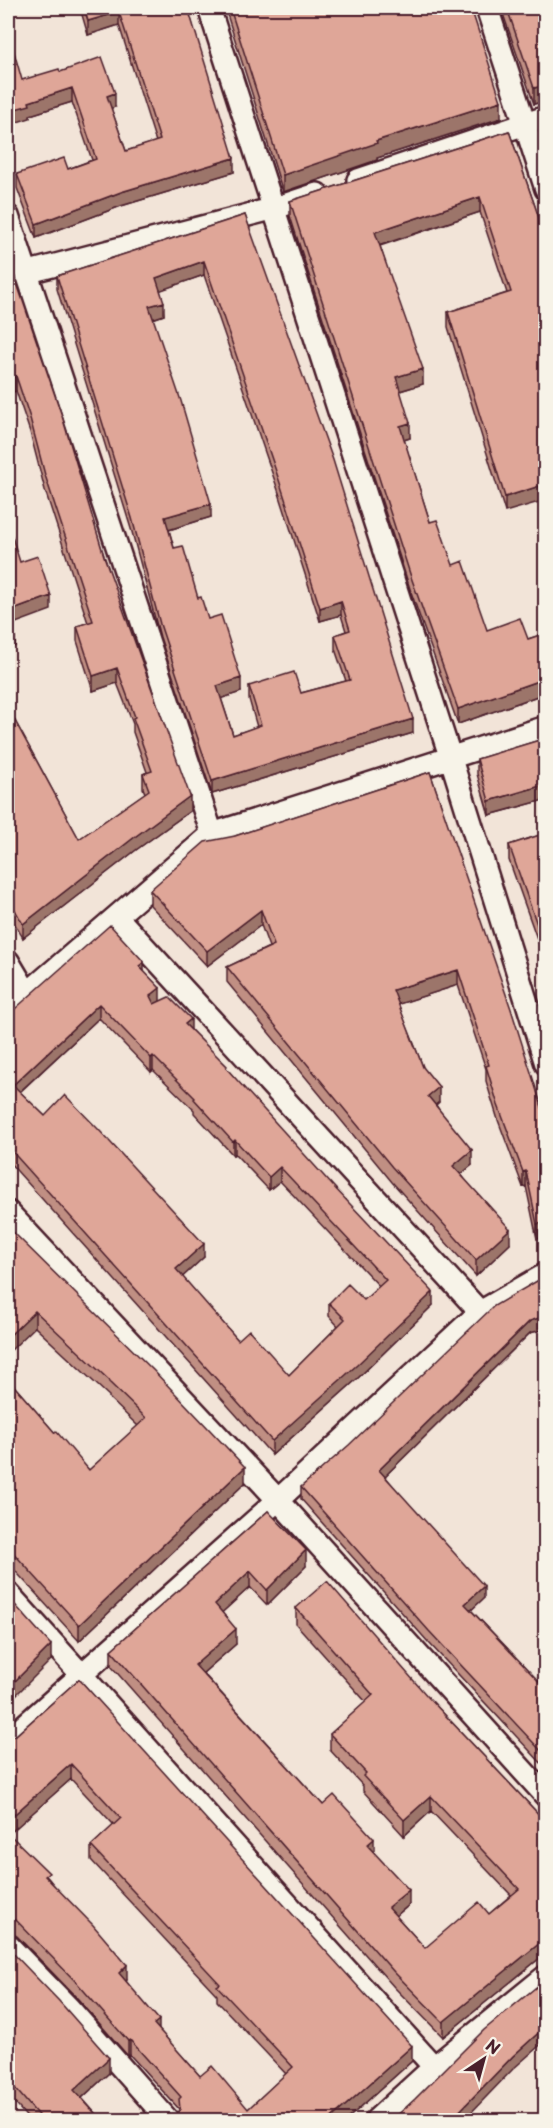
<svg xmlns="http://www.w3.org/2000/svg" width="553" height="2128" font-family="'Playpen Sans',sans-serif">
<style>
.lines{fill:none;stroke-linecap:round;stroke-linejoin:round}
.minor-casing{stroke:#4a1f2b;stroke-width:26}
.minor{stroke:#f7f3e8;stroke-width:21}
.wall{fill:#c08f83;stroke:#4a1f2b;stroke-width:1.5;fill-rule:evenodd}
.shaded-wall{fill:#9c746a;stroke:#4a1f2b;stroke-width:1.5}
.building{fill:#dfa698;stroke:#4a1f2b;stroke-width:1.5;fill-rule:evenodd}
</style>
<rect width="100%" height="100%" fill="#f2e4d8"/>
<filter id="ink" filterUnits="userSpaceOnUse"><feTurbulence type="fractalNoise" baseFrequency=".0167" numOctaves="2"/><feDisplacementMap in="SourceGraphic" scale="12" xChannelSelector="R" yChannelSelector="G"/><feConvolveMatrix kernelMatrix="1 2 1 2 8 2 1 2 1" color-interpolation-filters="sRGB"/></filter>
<g filter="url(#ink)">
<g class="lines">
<defs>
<path id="minor" d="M209,8L451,759L546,1064
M487,8L546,189
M358,180L546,117
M8,216L212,834
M25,273L275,208L317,194
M117,917L480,1312
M8,961L27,993
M8,1010L212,834L546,727
M8,1212L278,1500L546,1796
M8,1593L434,2067
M8,1740L278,1500L480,1312L546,1274
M8,1945L68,2007L168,2120
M376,2120L434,2067L546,1976"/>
</defs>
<use href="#minor" class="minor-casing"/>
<use href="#minor" class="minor"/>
</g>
<path class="wall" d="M80,8H188L234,172L121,206L36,238L17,188V174L68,169L92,160L72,102L30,115V118L22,80L60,72L115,107L111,108L126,151L156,142L119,25L88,35Z
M225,8H471L501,118L377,158V160L283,192Z
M501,8H546V101L534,104Z
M509,131L546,238L505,512L448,327V312L507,293L480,212L380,246L423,384L400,391L410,438L404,440L430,522L487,630L528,639L546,633V693L458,724L411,592L290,216V201Z
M245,215L413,733L212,794L160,637L132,532L57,289V276ZM204,275L279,493L320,621L341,615L346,631L335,635V649L346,681L301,693L249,686V699L257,727L233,735L221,698L241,692L174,548L169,530L211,517L153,319L164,315L160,290Z
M8,257L104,556L190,811L136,850L23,938L8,912V708L79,839L145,793L143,788V774L147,772L133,732V724L117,683L93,691L77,641V626L88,623L45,490L30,432L16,391L13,392L8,377Z
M546,738V803L544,800L489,815L477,774V759Z
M430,772L546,1120L537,1239L526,1186L523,1187L498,1120L486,1081V1069L458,985L398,1004L423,1067L439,1102L436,1105L472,1165L461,1174L510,1244L476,1276L392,1182L227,982V967L269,947L261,925L207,966L150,905V890L235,836Z
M546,833V964L509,860V845Z
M144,971L160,1001L191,1030L227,1069L433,1305L357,1379L272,1455L8,1161V1015ZM99,1018L151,1072L153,1070L194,1110V1113L233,1155L235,1154L269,1190L280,1181L380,1287L364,1300L329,1303V1316L338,1326L289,1375L238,1340L182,1277L204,1257L45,1116L20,1092Z
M8,1227L245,1483L79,1641L8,1563V1379L55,1433L89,1470L138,1426L109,1398V1396L35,1327Z
M546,1278V1330L545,1329L530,1333L385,1476L484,1598L471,1610L546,1689V1765L544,1766L429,1643L301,1499V1487Z
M268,1511L306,1566L267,1605L250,1587L222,1612L236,1644L203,1673L323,1805L374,1853L409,1905L396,1916L425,1948L489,1914L511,1895L431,1811L404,1836L363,1791V1786L330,1750V1734L366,1702L296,1624V1608L428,1697L546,1822V1953L443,2037L394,1987L111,1666V1650Z
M79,1679L412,2061L345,2121L171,2118L177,2114L179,2109L130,2055L128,2056L78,1999L17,1936L11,1933H8V1738L16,1735ZM71,1779L114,1825L91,1846V1860L217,1995V2001L286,2074L248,2109L200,2076L159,2030L126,1981L127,1980L49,1879L8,1834Z
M8,1948L109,2073L82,2098L102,2121H30L8,2095Z"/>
<path class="shaded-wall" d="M119,12V25L88,35V21Z
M546,85V101L534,104V88Z
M72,88V102L30,115V118L8,125V111L29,102Z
M115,93V107L107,110V96Z
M501,101V118L377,158V160L283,192V175L376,141Z
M234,158V172L121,206L36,238V224L121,192Z
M480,197V212L375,247V232Z
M204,261V275L156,292V278Z
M164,302V315L149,320V306Z
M423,369V384L396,392V377Z
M16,376V391L13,392V378Z
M410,423V438L400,441V426Z
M546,484V500L505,512V497Z
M211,504V517L165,531V517Z
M51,596V610L8,626V612Z
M341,601V615L320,621V608Z
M15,632V646L8,651V636Z
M117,668V683L93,691V676Z
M241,678V692L217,700V686Z
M546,678V693L458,724V709Z
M413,719V733L212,794V781Z
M544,785V800L489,815V801Z
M190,796V811L136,850L23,938V924L136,836Z
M261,910V925L207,966V951Z
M144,962V976L139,966Z
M458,970V985L393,1006V990Z
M160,988V1002L150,1010V996Z
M99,1004V1018L13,1098V1085Z
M191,1019V1032L185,1024Z
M153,1056V1070L151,1072V1058Z
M439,1087V1102L428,1111V1096Z
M235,1140V1154L233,1155V1142Z
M472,1150V1165L453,1181V1166Z
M280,1167V1181L269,1190V1177Z
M526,1171V1186L523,1187V1172Z
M546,1222V1237L537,1239V1224Z
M510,1229V1244L476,1276V1260Z
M204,1244V1257L176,1283V1269Z
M433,1292V1305L357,1379L272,1455V1441Z
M35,1311V1327L8,1353V1337Z
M545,1316V1329L530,1333L379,1482V1470L530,1321Z
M245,1467V1483L79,1641V1625Z
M306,1550V1566L267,1605V1590Z
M250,1571V1587L215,1619V1604Z
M484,1586V1598L465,1616V1604Z
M236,1629V1644L195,1680V1665Z
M51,1645V1660L8,1703V1688Z
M546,1753V1765L544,1766V1754Z
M71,1764V1779L8,1835V1820Z
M431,1796V1811L404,1836V1820Z
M374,1839V1854L367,1845Z
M409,1890V1905L388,1922V1907Z
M546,1938V1953L443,2037V2022Z
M127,1965V1980L119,1987V1973Z
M159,2020V2035L154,2024Z
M546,2026V2040L513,2069L463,2121H450L513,2056Z
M130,2040V2055L128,2056V2041Z
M412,2046V2061L345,2121H328Z
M109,2058V2073L74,2105V2090Z"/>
<path class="building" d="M84,8H188L234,158L121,192L36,224L17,174L64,158L68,169L96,159L72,88L29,102L30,105L8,111V31L22,80L59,69L60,72L102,57L115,93L107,96L126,151L160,140L119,12L88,21Z
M230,8H471L501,101L376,141L377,143L283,175Z
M507,8H546V85L534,88Z
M509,131L546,238V484L505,497L448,312L511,292L480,197L375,232L423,369L396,377L410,423L400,426L430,522L437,520L453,565L463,561L487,630L520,618L528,639L546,633V678L458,709L411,577L290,201Z
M245,215L333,460L413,719L212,781L160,624L132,518L57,276ZM204,261L279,480L320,608L341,601L350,630L335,635L350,680L301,693L294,672L249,686L261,725L233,735L217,686L241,678L221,615L208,619L201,597L198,598L183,546L174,548L165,517L211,504L181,401L149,306L164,302L156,278Z
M8,257L62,416L104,556L190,796L136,836L23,924L8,897V708L79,839L149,790L143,774L152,771L133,718L135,717L117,668L93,676L77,626L93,621L45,475L30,418L16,376L13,378L8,363Z
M8,524L20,562L38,556L51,596L8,612Z
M8,618L15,632L8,636Z
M546,738V789L544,785L489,801L477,759Z
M430,772L511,1009L546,1120V1222L537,1224L526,1171L523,1172L498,1105L486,1066L489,1065L458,970L393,990L423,1067L439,1087L428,1096L472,1150L453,1166L510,1229L476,1260L392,1167L227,967L274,945L261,910L207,951L150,890L205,842L235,836Z
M546,833V950L509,845Z
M110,925L144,962L139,966L160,988L150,996L154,1004L169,997L191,1019L185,1024L227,1066L226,1068L333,1186L433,1292L357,1365L272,1441L8,1147V1015ZM99,1004L151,1058L153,1056L195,1098L194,1099L233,1142L235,1140L269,1177L280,1167L386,1280L364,1300L348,1284L329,1303L345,1319L289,1375L249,1330L238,1340L176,1269L204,1244L99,1130L65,1095L45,1116L13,1085Z
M8,1227L154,1371L245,1467L79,1625L8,1547V1379L55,1433L56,1431L89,1470L146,1418L109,1382L110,1381L35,1311L8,1337Z
M546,1278V1317L545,1316L530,1321L379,1470L484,1586L465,1604L546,1689V1753L544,1754L429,1631L301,1487L349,1445L494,1306L537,1281Z
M268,1511L306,1550L267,1590L250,1571L215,1604L236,1629L195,1665L323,1805L334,1795L374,1839L367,1845L409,1890L388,1907L425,1948L479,1902L489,1914L519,1889L431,1796L404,1820L363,1776L366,1773L330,1734L373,1695L296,1608L327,1581L428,1697L546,1822V1938L443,2022L394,1972L111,1650Z
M8,1597L51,1645L8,1688Z
M79,1679L412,2046L328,2121H154L160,2115L171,2118L177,2114L180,2109L179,2099L181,2097L130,2040L128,2041L78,1984L17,1921L11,1918H8V1833L49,1873L45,1876L93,1925L127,1965L119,1973L159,2020L154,2024L200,2076L212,2066L248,2109L293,2067L217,1986L220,1984L91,1846L121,1818L71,1764L8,1820V1738L16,1735Z
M8,1948L59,2001L109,2058L74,2090L102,2121H43L8,2080Z
M546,1979V2026L513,2056L450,2121H391L415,2099L484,2030Z"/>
</g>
<rect width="553" height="2128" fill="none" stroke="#f7f3e8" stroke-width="30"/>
<rect x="15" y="15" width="523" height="2098" fill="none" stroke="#4a1f2b" stroke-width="2" filter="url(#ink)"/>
<g transform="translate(484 2059) rotate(36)" stroke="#f7f3e8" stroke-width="4.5" paint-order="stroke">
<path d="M0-4.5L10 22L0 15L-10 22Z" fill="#4a1f2b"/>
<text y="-9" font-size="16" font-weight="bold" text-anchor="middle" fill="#4a1f2b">N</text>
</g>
</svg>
